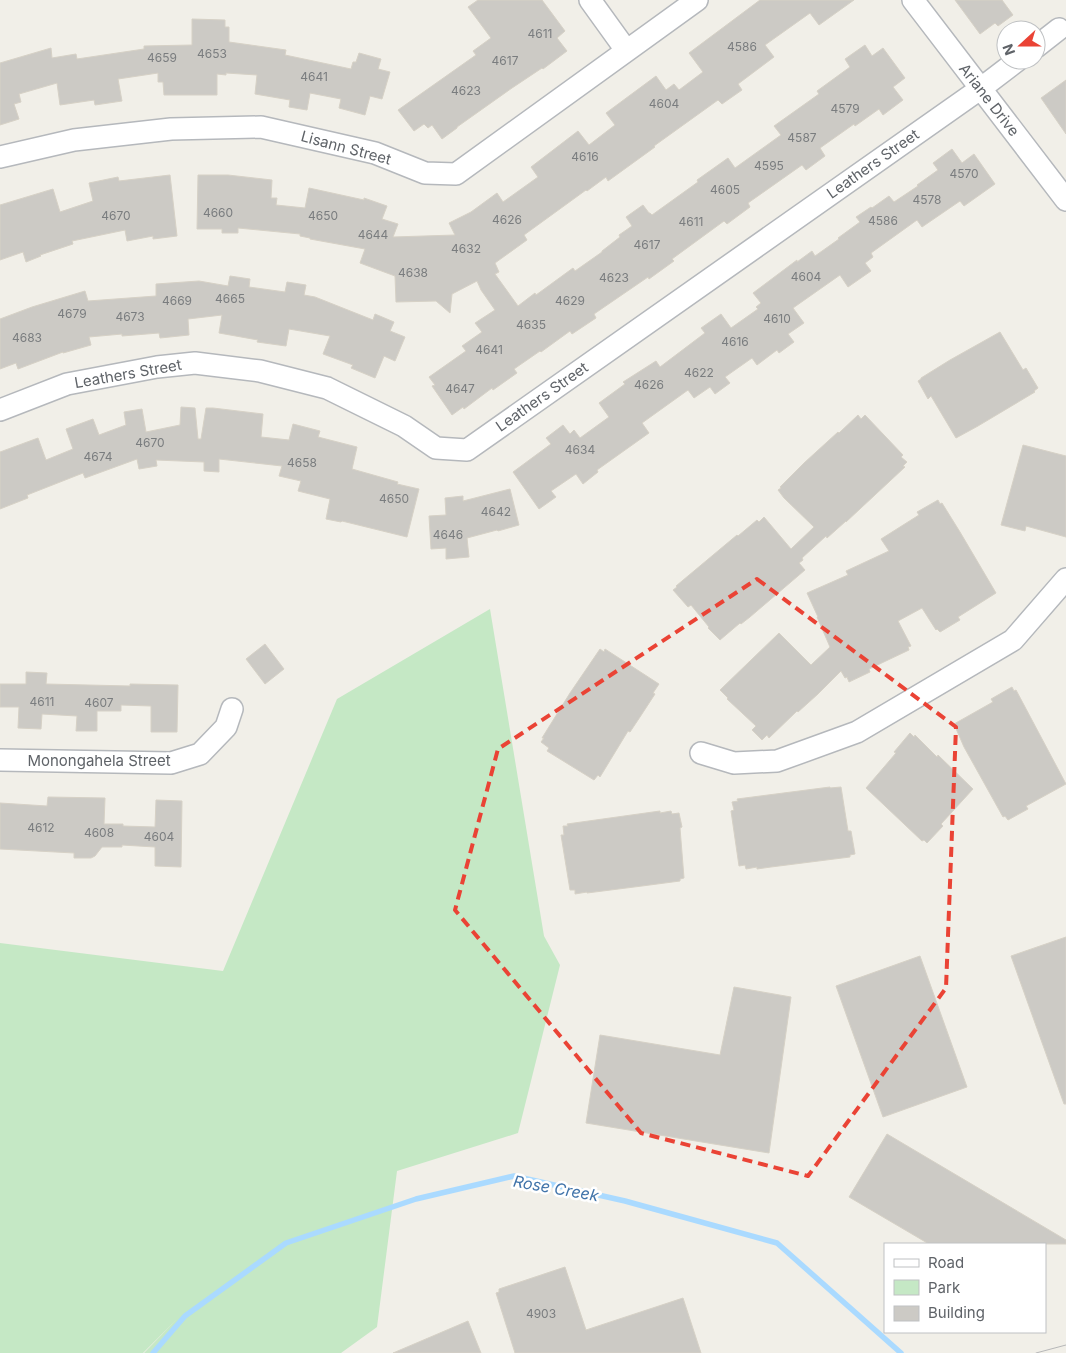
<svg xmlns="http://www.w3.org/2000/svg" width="1066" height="1353" font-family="Inter,sans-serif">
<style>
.green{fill:#c5e8c5}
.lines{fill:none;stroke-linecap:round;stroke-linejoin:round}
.stream{stroke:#aadaff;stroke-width:5.5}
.building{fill:#cccac5;stroke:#d6d1c6}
.minor-casing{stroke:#b5b8bc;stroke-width:24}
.minor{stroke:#fff;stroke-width:21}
.tram{stroke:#b6b7b8;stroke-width:1}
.marked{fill:none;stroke:#ea4335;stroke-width:4;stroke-dasharray:10 6;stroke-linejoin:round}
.labels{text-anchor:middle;stroke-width:5;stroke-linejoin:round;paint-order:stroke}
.number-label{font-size:12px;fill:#7a7d7f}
.street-label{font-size:15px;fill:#5f6368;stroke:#fff}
.water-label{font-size:16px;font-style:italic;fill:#4174aa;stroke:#fff}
</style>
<rect width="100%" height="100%" fill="#f1efe8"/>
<path class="green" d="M490,609L544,936L560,965L518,1133L397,1171L377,1327L341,1353H144L177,1319L143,1353H0V943L223,971L337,699Z"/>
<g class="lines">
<path class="stream" d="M153,1353L185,1316L286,1243L416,1199L514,1176L625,1201L777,1243L901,1353"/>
</g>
<path class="building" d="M478,0H542L565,31L557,38L567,51L543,69L542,68L512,88L457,127V128L442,139L432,125L428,128L424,124L414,131L398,110L476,55L473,51L491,38L468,7Z
M760,0H854L819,25L810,13L765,45L774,57L738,84L742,90L722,104L718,100L654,146L655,147L608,181L606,177L587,191L586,190L524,235L527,240L495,263L499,272L495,274L518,306L535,293L536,295L573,268L575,271L602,252V251L620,237L619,235L632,226L626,217L643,205L649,213H650L652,215L698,182L697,180L728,158L735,168L781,135L774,126L819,94L817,91L850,67L845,59L865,45L872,56L883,48L905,78L893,87L903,100L883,115L879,109L855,126L854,124L820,148L825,156L806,170L802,165L748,203L750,207L727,224L724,221L672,259L674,261L649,279L648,277L594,314L596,318L572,334L570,331L541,352L540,351L514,369L517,373L493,390L492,388L464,409L463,407L452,415L432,386L435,385L429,377L466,351L462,346L482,332L475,323L495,310L481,290L477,281L452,294L450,313L436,301L396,302L395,276L360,263L365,249L310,239V238L300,236V234L238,228V233H222V229H197L198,175H228L272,180L271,198H277L276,205L305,208L309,188L364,200V198L387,206L382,219L398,224L393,237L455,235L449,223L471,212L497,193L503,202L538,177L531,167L578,131L589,145L615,125L606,113L656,76L666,90L674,84L679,90L703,72L689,53Z
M955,0H1002L1013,15L998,26L995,23L980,34Z
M192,19L225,20V27H229V42L286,50L285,55L351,69L353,62H356L359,53L381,59L378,69L390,72L382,99L370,96L365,115L339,108L341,99L310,93L307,110L289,107L290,100L255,94L257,75L226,73V75L217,74V95H164L163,82H158V73L118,79L122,101L95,105L94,100L60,105L57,83L19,94L21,102L14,104L19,119L0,125V63L51,48L52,58L76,54L77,59L144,49V46L192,45Z
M1066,80V134L1041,98Z
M952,149L962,163L974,154L995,184L964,206L960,201L922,227L917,220L871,253L873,257L865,263L871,271L848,287L840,275L793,308L804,323L788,334L794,342L779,353L777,350L757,365L752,358L725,377L730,383L715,394L710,387L694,398L688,390L642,423L649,433L597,470L598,472L583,484L576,474L551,491L556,497L539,509L513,472L551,444L546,438L563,425L570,434L574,430L580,438L609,417L599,403L625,384L623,382L656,361L660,367L705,333L701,328L721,314L731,328L758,309L756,307L761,303L753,293L797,260V262L812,251L815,256L839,239L838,238L860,222L856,217L871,207L872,208L889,196L894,202L918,186L917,185L938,170L933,163Z
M170,175L177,236L153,239V236L127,241L125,230L72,241L73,244L40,255L41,256L26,262L23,252L0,260V205L53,189L60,212L93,201L89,183L118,177L119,181Z
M230,276L250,279L249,287L285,292L287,282L306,285L304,295L315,297L373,320L375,314L394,322L390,331L405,337L395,361L384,356L375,378L351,368L353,365L323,354L330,336L289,329L286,346L257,342L258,340L219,333L222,315L188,319L189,335L160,338L159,333L122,336V334L89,337L91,345L63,353V352L18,369L16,363L0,369V319L32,307L85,291L88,301L156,296V284L199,281L228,286Z
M1000,332L1023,370L1026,368L1038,388L1034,391L1035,392L978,426L956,438L931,396L928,399L918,381L921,379V378L950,360Z
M181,407L195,408L198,439H201L206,408H213L263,414L261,437L289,440L293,424L320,431L318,437L357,447L352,469L398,482L397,484L419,489L407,537L342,521L341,522L326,519L330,499L298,491L301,481L279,476L282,466L219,459V472L204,471V462L156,460L157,466L139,469L137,459L85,478L83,473L27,495L28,498L0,509V452L38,438L46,460L73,449L66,429L93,419L99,435L126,425L124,412L142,409L146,432L180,425Z
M858,415L861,419L865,415L903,455L901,457L907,462L903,466L905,467L846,522V521L827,538L826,536L802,558L803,560L799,563L805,570L750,617L741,624L740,623L720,640L708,628L709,627L691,605L688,607L673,590L677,587L676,586L737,535L738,536L757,520L759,522L764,517L791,549L814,527L784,498L778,490L781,488L780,487L804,463L838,432L839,433Z
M1023,445L1066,456V537L1026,526L1025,531L1001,525Z
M510,489L519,525L498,531L497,530L467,538L469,557L446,559V548L431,549L429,516L446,515L445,498L463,496V501Z
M938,500L940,504L942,503L960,532L996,593L958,617L960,620L940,632L937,629L936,630L922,608L898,621L911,646L908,647L909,650L869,669L870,672L849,682L847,677L845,678L841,671L818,694L798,712L797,711L769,738L767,735L762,740L752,730L756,726L727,699L728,698L720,690L779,633L811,665L830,647L817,617H818L807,593L848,575L846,571L889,551L881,539L919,515L917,512Z
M265,644L284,669L265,684L246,659Z
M600,649L604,652L605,649L659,684L653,693L655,694L640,717L630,732L628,731L600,777L598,775L594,780L547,751L549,748L541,742L544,738H542L570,693Z
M26,672L47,673L46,684L130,686V684L178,685L177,732H151V706L121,705V711H97V731H76L77,716L42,714L41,729L18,728L19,707H0V684H26Z
M1012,687L1014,691L1016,690L1066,784L1026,806L1028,809L1008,820L1005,816L1003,817L964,747L954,724L993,702L991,699Z
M910,733L914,737L915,735L937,757L938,755L973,789L941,824L943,826L927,843L924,840L922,841L866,788L896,753L894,752Z
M830,787V788L841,787L848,831H851L855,854L850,855V857L771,867L757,869V867L746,869L745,865L739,866L731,811L734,810L732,802L738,801L737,799Z
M48,797L105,798L104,824H123V826L155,827L156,800L182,801L181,867L155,866V847L122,845V847H102L95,856L91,858H74V853L0,849V803L47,806Z
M660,811V813L671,811L672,814L679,813L682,827L680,828L684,878L680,879V881L642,886L587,893V892L575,894V890H570L561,835H564L563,826H568L567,824Z
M1066,937V1104H1064L1011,956Z
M920,956L967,1087L883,1117L836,986Z
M734,987L791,997L769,1153L586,1123L600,1035L720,1055Z
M887,1134L1066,1240V1244H929L849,1197Z
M565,1267L586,1330L683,1298L701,1353H515L496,1293L499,1292V1289Z
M468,1321L481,1353H393Z"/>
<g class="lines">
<defs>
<path id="minor" d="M590,0L626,50
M913,0L1066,200
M1036,47L1059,29
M0,157L74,140L171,129L261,127L375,153L425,173L456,174L697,0
M0,410L67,384L157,367L195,363L260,371L327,388L404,426L436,448L467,450L980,89L1018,60
M701,753L734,763L777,761L857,732L1013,640L1066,579
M0,760L171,763L200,754L226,727L232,709"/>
</defs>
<use href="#minor" class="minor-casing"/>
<use href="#minor" class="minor"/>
<path class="tram" d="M1036,1353L1066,1345"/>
</g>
<path class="marked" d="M757,579L956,727L946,988L808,1176L641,1133L455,910L498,749Z"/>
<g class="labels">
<g class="number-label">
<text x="540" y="38">4611</text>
<text x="742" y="51">4586</text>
<text x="212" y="58">4653</text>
<text x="162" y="62">4659</text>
<text x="505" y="65">4617</text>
<text x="314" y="81">4641</text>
<text x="466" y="95">4623</text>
<text x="664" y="108">4604</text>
<text x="845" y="113">4579</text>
<text x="802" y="142">4587</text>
<text x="585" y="161">4616</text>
<text x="769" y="170">4595</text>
<text x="964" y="178">4570</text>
<text x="725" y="194">4605</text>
<text x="927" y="204">4578</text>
<text x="218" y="217">4660</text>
<text x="116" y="220">4670</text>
<text x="323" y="220">4650</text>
<text x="507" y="224">4626</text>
<text x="883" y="225">4586</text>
<text x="691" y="226">4611</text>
<text x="373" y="239">4644</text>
<text x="647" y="249">4617</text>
<text x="466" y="253">4632</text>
<text x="413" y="277">4638</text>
<text x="806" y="281">4604</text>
<text x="614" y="282">4623</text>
<text x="230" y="303">4665</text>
<text x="177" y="305">4669</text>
<text x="570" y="305">4629</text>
<text x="72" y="318">4679</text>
<text x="130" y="321">4673</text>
<text x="777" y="323">4610</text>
<text x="531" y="329">4635</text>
<text x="27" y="342">4683</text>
<text x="735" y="346">4616</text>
<text x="489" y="354">4641</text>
<text x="699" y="377">4622</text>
<text x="649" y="389">4626</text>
<text x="460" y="393">4647</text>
<text x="150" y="447">4670</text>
<text x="580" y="454">4634</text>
<text x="98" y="461">4674</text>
<text x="302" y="467">4658</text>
<text x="394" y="503">4650</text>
<text x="496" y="516">4642</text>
<text x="448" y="539">4646</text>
<text x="42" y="706">4611</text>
<text x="99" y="707">4607</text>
<text x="41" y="832">4612</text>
<text x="99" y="837">4608</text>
<text x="159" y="841">4604</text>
<text x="541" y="1318">4903</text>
</g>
<g class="street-label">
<text transform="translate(989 100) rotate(52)" y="5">Ariane Drive</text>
<text transform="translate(346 148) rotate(15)" y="5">Lisann Street</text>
<text transform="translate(873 164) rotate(-35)" y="5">Leathers Street</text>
<text transform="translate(128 374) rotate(-10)" y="5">Leathers Street</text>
<text transform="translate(542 397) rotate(-35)" y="5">Leathers Street</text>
<text x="99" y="766">Monongahela Street</text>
</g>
<g class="water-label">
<text transform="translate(556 1188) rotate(10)" y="6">Rose Creek</text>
</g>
</g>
<rect x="884" y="1243" width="162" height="90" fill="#ffffff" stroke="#bfc1c3"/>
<rect x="894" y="1259" width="25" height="8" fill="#ffffff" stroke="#bfc1c3"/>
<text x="928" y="1268" font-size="15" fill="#5f6368">Road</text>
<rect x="894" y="1280" width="25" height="15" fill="#c5e8c5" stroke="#bfc1c3"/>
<text x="928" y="1293" font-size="15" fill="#5f6368">Park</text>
<rect x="894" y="1306" width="25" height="15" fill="#cccac5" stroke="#bfc1c3"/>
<text x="928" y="1318" font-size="15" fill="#5f6368">Building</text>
<g transform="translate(1021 45) rotate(249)"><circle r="24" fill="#ffffff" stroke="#bfc1c3"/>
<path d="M0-4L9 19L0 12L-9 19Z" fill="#ea4335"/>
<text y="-8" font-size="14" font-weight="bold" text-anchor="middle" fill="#5f6368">N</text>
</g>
</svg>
